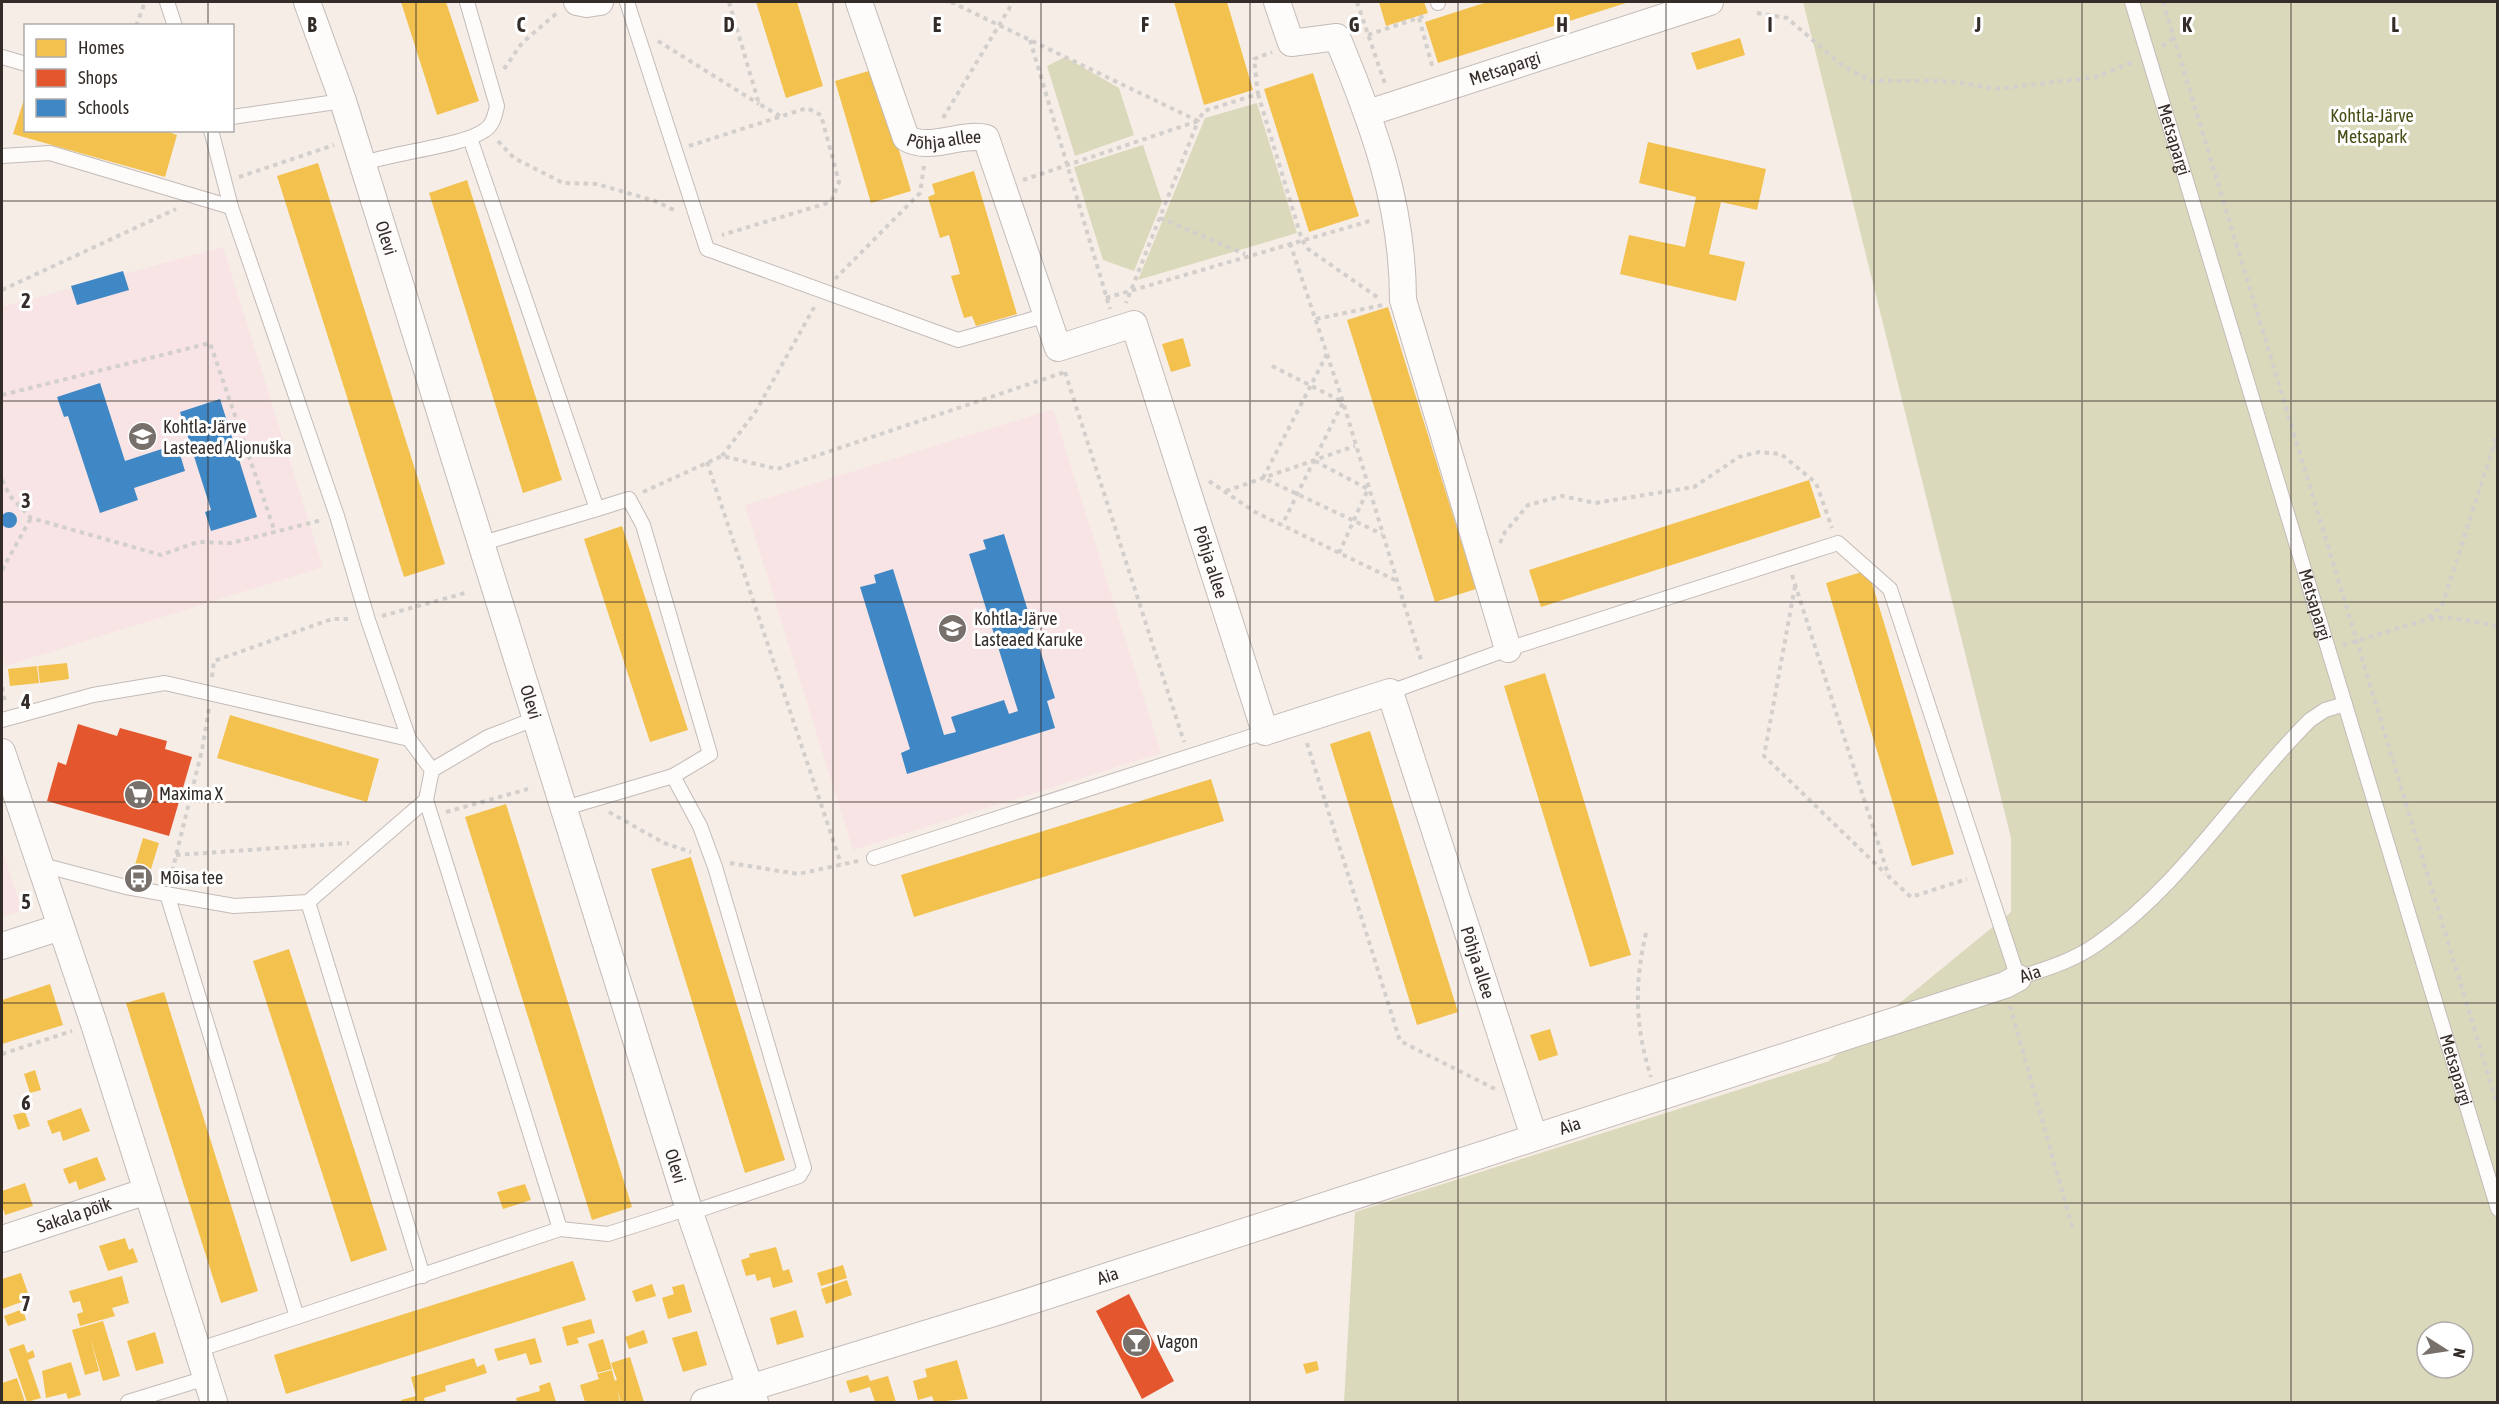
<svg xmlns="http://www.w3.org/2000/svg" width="2499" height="1404" font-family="'Asap Condensed',sans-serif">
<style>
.education{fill:#f8e4e4}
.green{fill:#dad9bb;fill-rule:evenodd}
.homes{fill:#f2c14e}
.shops{fill:#e4572e}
.schools{fill:#3f88c5}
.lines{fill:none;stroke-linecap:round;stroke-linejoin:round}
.lane-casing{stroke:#c3bbb7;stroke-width:16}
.street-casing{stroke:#c3bbb7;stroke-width:28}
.path{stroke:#d3cfcc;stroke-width:4;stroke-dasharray:4.5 4.5;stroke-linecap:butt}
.lane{stroke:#fefcfb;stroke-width:14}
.street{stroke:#fefcfb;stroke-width:26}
.grid{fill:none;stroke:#342c28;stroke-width:1.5;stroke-opacity:0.55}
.labels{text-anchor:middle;stroke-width:6;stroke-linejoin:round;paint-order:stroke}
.street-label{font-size:18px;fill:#342c28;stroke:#fff}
.park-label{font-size:18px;fill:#494d15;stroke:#fff}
.poi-label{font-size:18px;fill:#342c28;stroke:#fff;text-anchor:start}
.grid-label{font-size:20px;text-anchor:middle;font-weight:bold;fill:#342c28;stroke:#fff;stroke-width:6;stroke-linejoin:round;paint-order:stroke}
</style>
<rect width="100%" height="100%" fill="#f7ede7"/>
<path class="education" d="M223,247L323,567L5,666L2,652V307Z
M1053,409L1161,753L853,850L745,505Z
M2,849L22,911L2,917Z"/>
<path class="green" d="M1803,2H2497V1402H1344L1355,1212L1829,1061L2011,912V838ZM2427,1332H2463V1368H2427Z
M1065,57L1119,88L1134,135L1075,156L1047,66Z
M1257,103L1297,233L1138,280L1205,118Z
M1143,145L1162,202L1134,271L1103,260L1074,167Z"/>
<path class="homes" d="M401,2H446L479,101L437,115Z
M756,2H797L823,86L786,98Z
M1174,2H1227L1253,90L1204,105Z
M1379,2H1424L1428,13L1386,26Z
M1487,2H1629L1438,63L1425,22Z
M1740,38L1745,55L1697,70L1691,53Z
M875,69L911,191L871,203L835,81Z
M1313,73L1359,216L1309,232L1264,89Z
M26,93V130H163L177,135L165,177L13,134Z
M1648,142L1766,169L1757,210L1721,202L1709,254L1745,262L1736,301L1620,274L1629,235L1685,247L1696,197L1639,183Z
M318,163L445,564L404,577L277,176Z
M974,171L1017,314L976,326L972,316L964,318L951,276L960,274L949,235L940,238L928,197L935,194L932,184Z
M467,180L562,480L523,493L429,193Z
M1388,307L1476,589L1435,602L1347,320Z
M1183,338L1191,366L1171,372L1162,344Z
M1809,480L1821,517L1541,607L1529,570Z
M622,526L688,730L650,742L584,539Z
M1868,570L1954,854L1912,866L1826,583Z
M67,663L69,679L40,683L38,666Z
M37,666L39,683L10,686L8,669Z
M1545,673L1631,955L1590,967L1504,686Z
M230,715L379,759L367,802L217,758Z
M1370,731L1458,1012L1417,1025L1330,744Z
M1211,779L1224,821L914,917L901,875Z
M506,804L632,1207L592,1220L465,817Z
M143,838L159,843L151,869L135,865Z
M691,857L785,1160L745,1173L651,869Z
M289,949L387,1250L351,1262L253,961Z
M50,984L63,1025L2,1044V1000Z
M164,992L258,1291L221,1303L126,1003Z
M1550,1029L1558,1055L1539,1061L1530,1035Z
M35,1070L41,1090L30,1093L24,1074Z
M81,1108L90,1131L63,1141L60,1131L52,1134L47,1121Z
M25,1112L30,1126L18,1130L13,1115Z
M97,1157L106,1180L79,1190L76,1181L69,1184L63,1169Z
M25,1183L33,1206L5,1215L2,1205V1191Z
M525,1184L531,1200L503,1209L497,1192Z
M125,1238L129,1250L133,1248L138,1262L108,1271L99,1246Z
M776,1247L783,1271L789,1269L793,1282L773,1288L770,1277L757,1281L755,1274L746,1276L741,1260L750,1257L749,1254Z
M573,1261L586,1300L286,1394L274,1355Z
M843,1265L847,1278L821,1286L817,1273Z
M21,1273L30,1299L2,1309V1279Z
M122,1276L129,1303L112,1308L115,1316L80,1326L77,1314L83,1312L80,1301L73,1303L69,1291Z
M847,1280L852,1295L826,1304L821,1289Z
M652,1284L656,1296L636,1302L632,1291Z
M684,1284L692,1312L668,1319L662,1298L674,1294L672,1287Z
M23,1309L26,1320L8,1326L4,1316Z
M796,1310L804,1337L777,1345L770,1318Z
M591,1319L595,1333L577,1338L579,1343L567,1346L562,1327Z
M103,1321L120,1376L103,1381L90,1337L99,1371L85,1375L72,1330Z
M644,1330L648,1343L629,1349L625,1337Z
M697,1331L707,1365L683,1372L672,1338Z
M155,1332L164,1363L136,1371L127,1341Z
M535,1338L542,1362L530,1365L526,1353L498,1361L494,1349Z
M603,1339L612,1369L597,1373L588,1344Z
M24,1344L27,1353L33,1350L35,1357L28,1360L41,1398L27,1402L9,1349Z
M630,1357L644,1402H621L614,1381L617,1380L611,1363Z
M474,1358L477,1367L484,1364L487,1373L445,1386L446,1391L424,1398L425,1402H402L401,1400L416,1396L411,1377Z
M957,1360L968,1399L934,1402L932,1396L918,1400L913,1381L927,1377L925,1369Z
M1317,1361L1319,1370L1306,1374L1303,1364Z
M71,1362L81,1395L68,1399L66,1393L46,1398L42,1371Z
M612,1370L620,1402H585L580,1385L599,1379L597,1374Z
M868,1375L870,1381L888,1376L896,1402H875L870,1387L850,1393L846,1381Z
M17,1378L25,1402H2V1383Z
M550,1382L556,1402H517L516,1398L540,1391L539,1386Z"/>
<path class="shops" d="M78,724L117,736L120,728L167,741L165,749L192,757L169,836L47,801L58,762L66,765Z
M1129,1294L1174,1381L1142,1399L1096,1311Z"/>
<path class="schools" d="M123,271L129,290L77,305L71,286Z
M100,383L125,461L177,444L185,471L134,488L138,500L100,513L68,416L64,417L57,397Z
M220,399L257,517L211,531L205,512L211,510L180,412Z
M1 520a8 8 0 1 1 16 0a8 8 0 1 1-16 0Z
M1004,534L1055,698L1047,701L1055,728L907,774L901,753L910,749L860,587L876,583L874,575L893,569L944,735L956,732L951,717L1004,700L1009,714L1018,711L969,554L986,549L983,540Z"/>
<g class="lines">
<defs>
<g id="lane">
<path d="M167,2L175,26"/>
<path d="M627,2L707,249L958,340L1047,315"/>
<path d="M1438,2V3"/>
<path id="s1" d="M2132,2L2498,1209"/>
<path d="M2,57L26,64"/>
<path d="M232,117L343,101"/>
<path d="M211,130L231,207L337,516L368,620L409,739"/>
<path d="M470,138L597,509L483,543"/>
<path d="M2,156L50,153L231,207"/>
<path d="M362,164C393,152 464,146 485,130C493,125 495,115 497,106L467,2"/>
<path id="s2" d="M1390,692L1508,649L1838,543L1890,589L2018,978C2045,969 2073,961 2097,944C2183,885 2237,792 2310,720L2325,710L2345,704"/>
<path d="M2,720L93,695L165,683L409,739L432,770"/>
<path d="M673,776L700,826L715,867L804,1168L799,1176L690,1213"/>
<path d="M426,800L560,1229"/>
<path d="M565,808L673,776L710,754L643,525L629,499L597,509"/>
<path d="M874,858L1265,732"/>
<path d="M42,865L126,887L234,906L308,902L426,800L432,770L488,737L537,718"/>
<path d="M167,894L297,1317L197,1350"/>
<path d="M308,902L423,1276"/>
<path d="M297,1317L560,1229L608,1234L689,1208"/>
<path d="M128,1402L206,1378"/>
</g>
<g id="street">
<path id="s3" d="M307,2L343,101L690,1213L755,1402"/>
<path d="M577,2L587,4L600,2"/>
<path id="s4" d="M859,2L906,138C930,152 960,132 986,138L1058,348L1134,324L1265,732L1390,692L1534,1137"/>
<path d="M1277,2L1291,43L1337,37C1373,124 1403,204 1403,300L1508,649"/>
<path id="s5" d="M1368,113L1710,2"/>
<path d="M2,752L94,1024L214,1402"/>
<path d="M2,946L61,927"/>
<path id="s6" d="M2,1239L147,1191"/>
<path id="s7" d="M704,1402L1000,1311L2005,985L2018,978"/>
</g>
</defs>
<use href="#lane" class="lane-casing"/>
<use href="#street" class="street-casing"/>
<path class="path" d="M729,2L759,104L780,116
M951,2L1198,121L1126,303
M1357,2L1385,84
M2163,2L2498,1107
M1757,13L1787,18L1843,66L1872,81H1950L1996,89L2096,77L2135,61
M1419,18L1433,69
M136,26L145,2
M1368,35L1427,15
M1030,40L1110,309
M658,41L759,104
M2162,46L2174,38
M504,69L522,43L558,12
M1258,94L1302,240L1308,249L1380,299
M943,118L1013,2
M498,141L514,158L563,183L597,184L655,201L676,211
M689,146L807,108L821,115L839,182L831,202L722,235
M239,177L334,145
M1023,180L1198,121L1204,111L1258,94L1254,59L1272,52
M1160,218L1245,254
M1290,243L1343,402L1422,663
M835,279L920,193L924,166
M2,290L176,209
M1106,298L1373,220
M1316,319L1383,305
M1327,354L1263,478L1382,534
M1272,366L1343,402L1282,525
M1065,372L1184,742
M2,395L210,343L275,532
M2495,444L2498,455
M722,456L756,411L816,304
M1315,461L1368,489L1339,553
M707,462L841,864
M2,480L10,496L31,518L161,555L198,542L231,543L322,520
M1209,481L1255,512L1395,580
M1226,491L1355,446
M643,492L722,456L777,469L1065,372
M1500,543L1505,532L1528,505L1562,496L1595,503L1694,487L1739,457L1759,452L1781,454L1816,483L1832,528
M2,570L31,518
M1792,575L1889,877L1911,897L1967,879
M1795,586L1764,756L1886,874
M382,616L465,593
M2430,619L2447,617L2498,626
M2343,645L2425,620L2442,606L2498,432
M212,677L214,661L332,619H351
M2,687L5,701
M1307,743L1400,1041L1495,1089
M446,812L528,789
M609,812L664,843L691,852
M176,855L349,843
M730,863L798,874L858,861
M170,880L202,750L209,709
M1646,933C1634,985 1635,1027 1651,1077
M2010,1006L2073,1230
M2,1054L72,1031"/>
<use href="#lane" class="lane"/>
<use href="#street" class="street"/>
</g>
<path class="grid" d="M208,2V26M416,2V1402M625,2V1402M833,2V1402M1041,2V1402M1250,2V1402M1458,2V1402M1666,2V1402M1874,2V1402M2082,2V1402M2291,2V1402M208,130V1402M2,201H2498M2,401H2498M2,602H2498M2,802H2498M2,1003H2498M2,1203H2498"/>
<defs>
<symbol id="school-disc" viewBox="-11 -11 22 22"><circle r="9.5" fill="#78706b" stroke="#fff"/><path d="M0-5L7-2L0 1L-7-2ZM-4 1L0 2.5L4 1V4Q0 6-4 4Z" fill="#fff"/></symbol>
<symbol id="supermarket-disc" viewBox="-11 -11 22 22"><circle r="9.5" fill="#78706b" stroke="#fff"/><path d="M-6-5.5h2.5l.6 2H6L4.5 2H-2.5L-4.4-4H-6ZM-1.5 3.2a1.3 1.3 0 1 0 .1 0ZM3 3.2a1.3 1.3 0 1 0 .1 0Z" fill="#fff"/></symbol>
<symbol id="bus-disc" viewBox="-11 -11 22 22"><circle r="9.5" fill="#78706b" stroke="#fff"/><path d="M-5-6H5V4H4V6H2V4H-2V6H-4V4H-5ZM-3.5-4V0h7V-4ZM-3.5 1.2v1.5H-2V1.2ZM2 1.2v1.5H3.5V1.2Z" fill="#fff"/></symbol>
<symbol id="bar-disc" viewBox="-11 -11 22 22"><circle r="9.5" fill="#78706b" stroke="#fff"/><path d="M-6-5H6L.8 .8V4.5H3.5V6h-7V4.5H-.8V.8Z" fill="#fff"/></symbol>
</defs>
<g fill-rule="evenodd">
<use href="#school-disc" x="126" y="420" width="33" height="33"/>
<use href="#school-disc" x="936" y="612" width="33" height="33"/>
<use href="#supermarket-disc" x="122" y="778" width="33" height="33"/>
<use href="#bus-disc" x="122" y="862" width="33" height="33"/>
<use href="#bar-disc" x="1120" y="1326" width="33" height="33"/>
</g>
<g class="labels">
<g class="street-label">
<text dy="6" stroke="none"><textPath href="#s5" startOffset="144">Metsapargi</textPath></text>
<text dy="6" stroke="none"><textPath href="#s4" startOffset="183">Põhja allee</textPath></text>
<text dy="6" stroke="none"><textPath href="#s1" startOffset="144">Metsapargi</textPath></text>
<text dy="6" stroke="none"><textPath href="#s3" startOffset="249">Olevi</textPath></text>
<text dy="6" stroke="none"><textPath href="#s4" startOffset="777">Põhja allee</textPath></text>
<text dy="6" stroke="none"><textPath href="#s1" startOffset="630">Metsapargi</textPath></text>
<text dy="6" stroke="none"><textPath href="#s3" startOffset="735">Olevi</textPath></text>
<text dy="6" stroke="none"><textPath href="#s4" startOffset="1371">Põhja allee</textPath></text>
<text dy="6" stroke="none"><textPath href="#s2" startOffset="964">Aia</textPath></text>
<text dy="6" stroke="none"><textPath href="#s1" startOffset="1116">Metsapargi</textPath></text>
<text dy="6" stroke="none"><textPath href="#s7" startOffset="909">Aia</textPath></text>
<text dy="6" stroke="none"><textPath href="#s3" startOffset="1221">Olevi</textPath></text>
<text dy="6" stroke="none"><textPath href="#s6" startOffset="76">Sakala põik</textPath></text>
<text dy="6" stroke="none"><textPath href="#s7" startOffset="423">Aia</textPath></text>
</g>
<g class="park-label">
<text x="2372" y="122">Kohtla-Järve<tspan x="2372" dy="21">Metsapark</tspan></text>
</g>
<g class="poi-label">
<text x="163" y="433">Kohtla-Järve<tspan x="163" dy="21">Lasteaed Aljonuška</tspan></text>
<text x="974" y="625">Kohtla-Järve<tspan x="974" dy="21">Lasteaed Karuke</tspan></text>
<text x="159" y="800">Maxima X</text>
<text x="160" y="884">Mõisa tee</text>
<text x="1157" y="1348">Vagon</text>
</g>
</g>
<g class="grid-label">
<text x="312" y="32">B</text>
<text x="521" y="32">C</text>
<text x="729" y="32">D</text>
<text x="937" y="32">E</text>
<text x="1145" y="32">F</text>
<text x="1354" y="32">G</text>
<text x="1562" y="32">H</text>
<text x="1770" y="32">I</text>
<text x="1978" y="32">J</text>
<text x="2187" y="32">K</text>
<text x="2395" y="32">L</text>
<text x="26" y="308">2</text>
<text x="26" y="508">3</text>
<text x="26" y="709">4</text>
<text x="26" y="909">5</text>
<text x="26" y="1110">6</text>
<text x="26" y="1311">7</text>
</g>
<rect width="2499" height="1404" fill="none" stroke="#342c28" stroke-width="6"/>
<rect x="24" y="24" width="210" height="108" fill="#ffffff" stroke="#aeaba9" stroke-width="1.5"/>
<rect x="36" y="39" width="30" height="18" fill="#f2c14e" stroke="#aeaba9" stroke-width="1.5"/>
<text x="78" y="54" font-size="18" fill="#342c28">Homes</text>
<rect x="36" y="69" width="30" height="18" fill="#e4572e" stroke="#aeaba9" stroke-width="1.5"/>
<text x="78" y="84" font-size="18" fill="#342c28">Shops</text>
<rect x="36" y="99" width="30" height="18" fill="#3f88c5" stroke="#aeaba9" stroke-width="1.5"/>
<text x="78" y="114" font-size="18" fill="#342c28">Schools</text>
<g transform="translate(2445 1350) rotate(102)"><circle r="28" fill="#ffffff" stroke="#aeaba9" stroke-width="1.5"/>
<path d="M0-4.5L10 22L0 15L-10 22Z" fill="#78706b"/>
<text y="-9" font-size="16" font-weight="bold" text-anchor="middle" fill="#342c28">N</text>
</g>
</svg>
